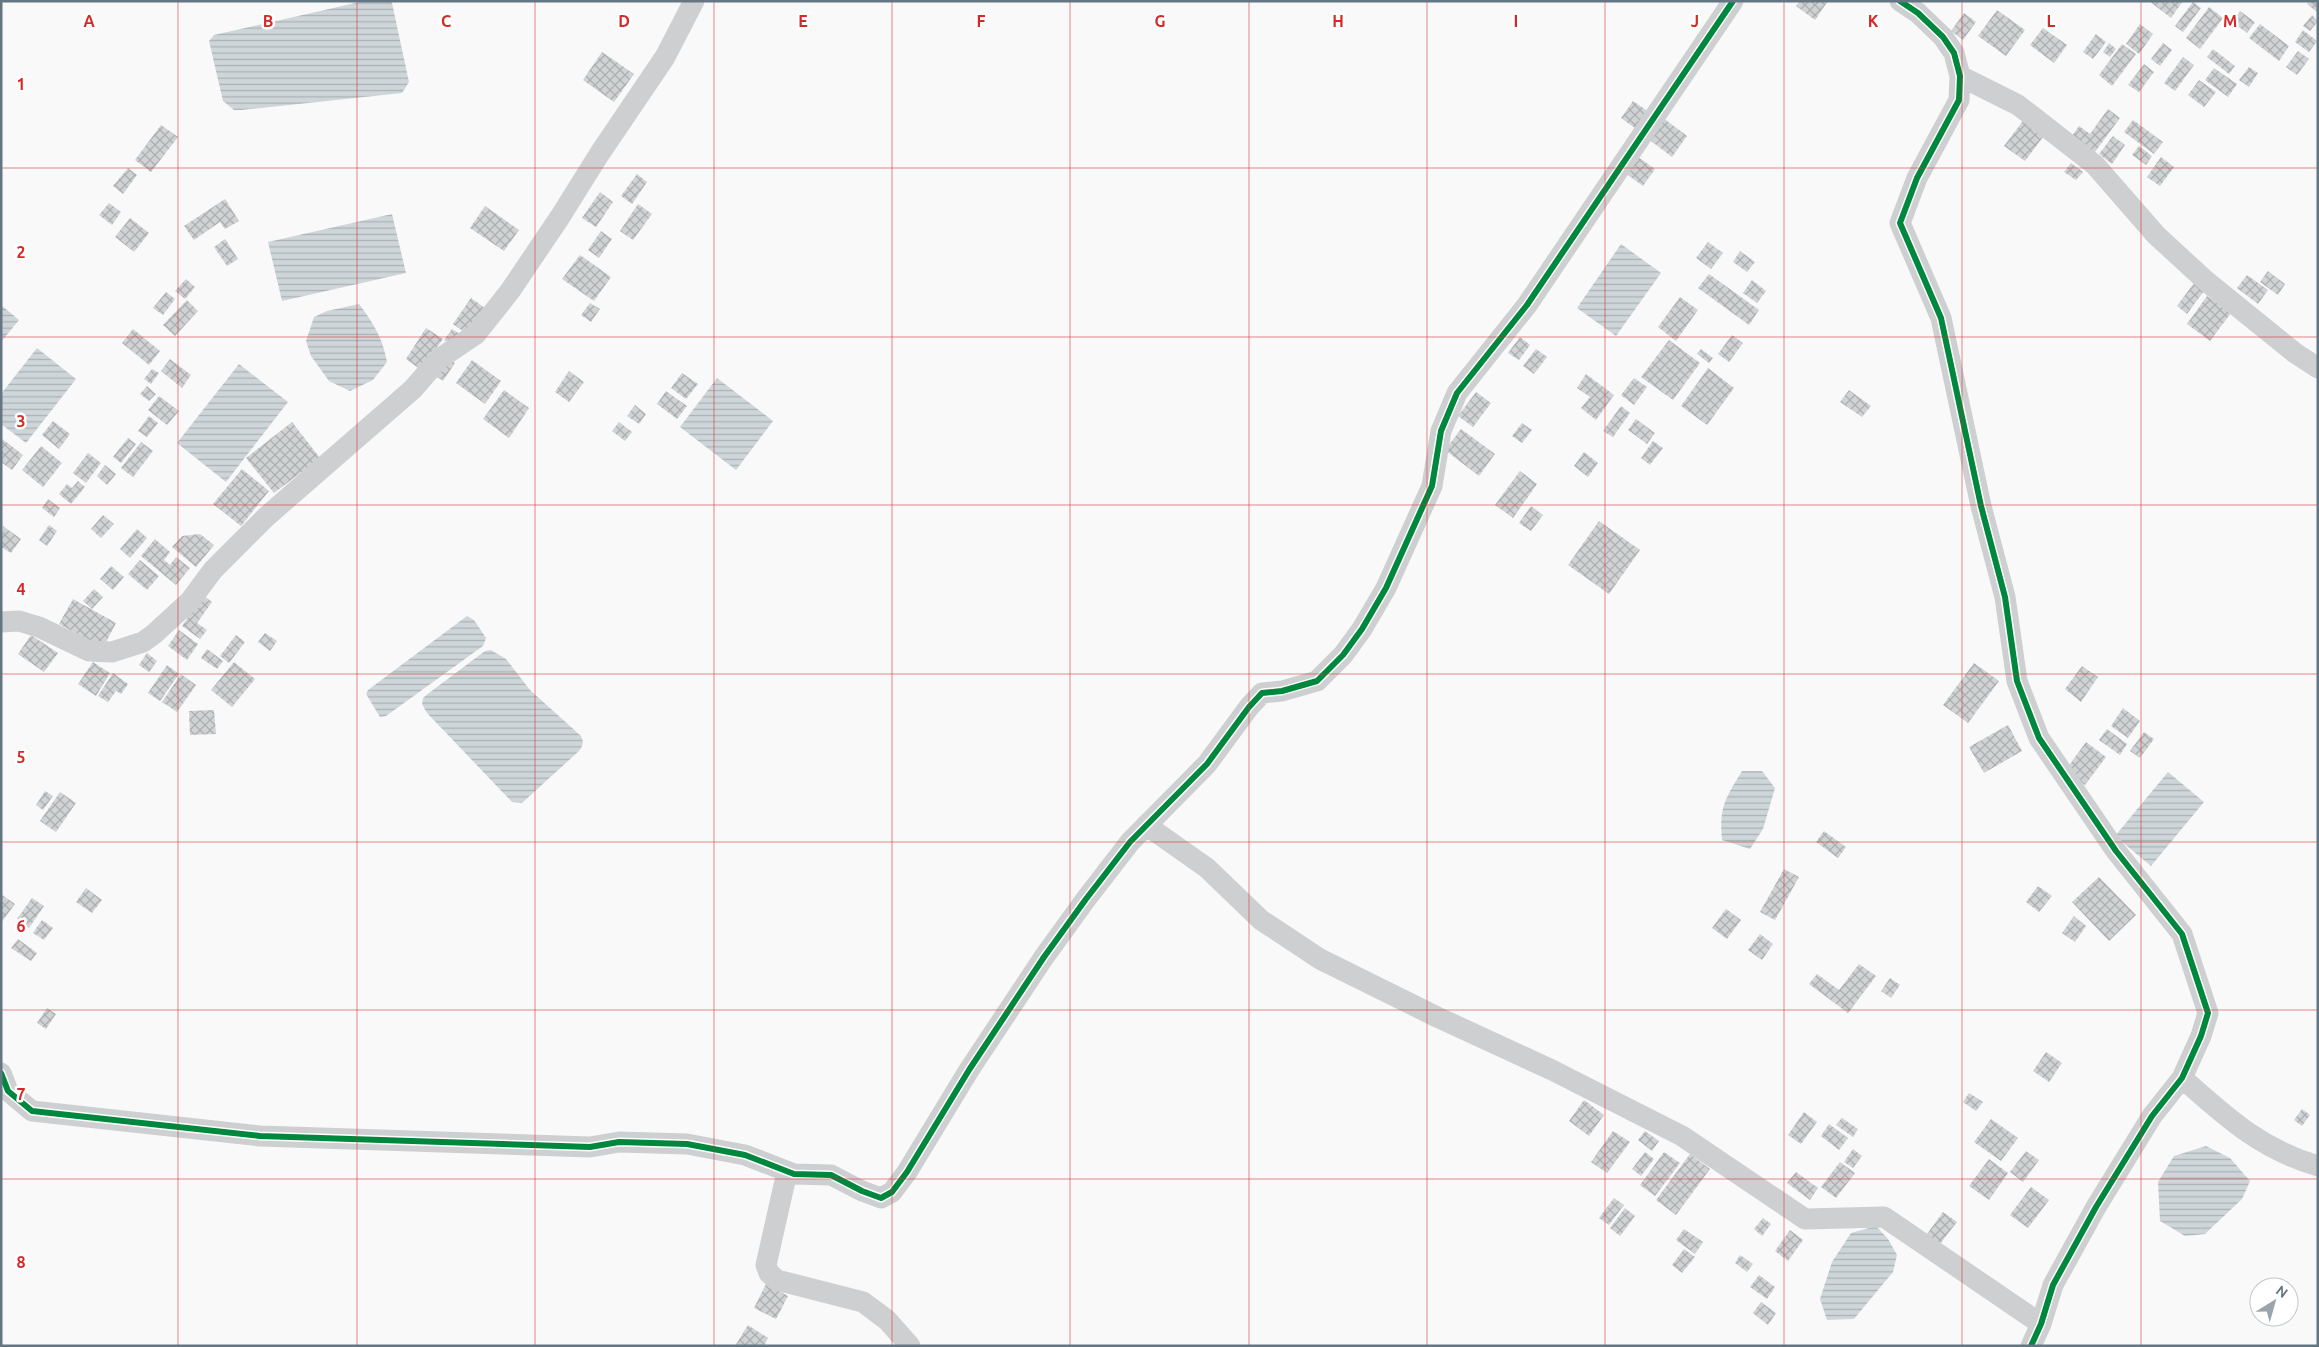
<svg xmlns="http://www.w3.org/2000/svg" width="2319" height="1347" font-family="Ubuntu,sans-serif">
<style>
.water{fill:url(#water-rules)}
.building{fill:url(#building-cross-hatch)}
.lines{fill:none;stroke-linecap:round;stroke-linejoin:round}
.minor{stroke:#cecfd0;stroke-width:21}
.cycleway-casing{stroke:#fff;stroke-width:9}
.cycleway{stroke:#00873e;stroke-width:6}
.grid{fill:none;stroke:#d62828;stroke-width:1;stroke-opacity:0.55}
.grid-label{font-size:16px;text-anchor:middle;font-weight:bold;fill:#d62828;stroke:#fff;stroke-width:5;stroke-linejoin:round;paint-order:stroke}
</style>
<defs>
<pattern id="water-rules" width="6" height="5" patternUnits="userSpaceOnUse" patternTransform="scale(1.25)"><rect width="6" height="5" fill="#ced6d9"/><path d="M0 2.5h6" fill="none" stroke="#abb2b5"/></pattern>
<pattern id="building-cross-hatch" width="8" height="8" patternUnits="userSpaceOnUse" patternTransform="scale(1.25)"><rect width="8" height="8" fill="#d0d2d3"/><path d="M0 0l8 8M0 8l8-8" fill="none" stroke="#acafb1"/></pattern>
</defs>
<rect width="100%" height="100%" fill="#f9f9f9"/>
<path class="water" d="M364,1H390L392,3L409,82L402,93L241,110H234L223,101L209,41L214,35Z
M392,214L406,273L282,301L268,242Z
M1621,244L1661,273L1616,336L1577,308Z
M359,304C373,322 383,339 387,362L373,380L350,391L329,381L311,356L306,341L314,317L327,311Z
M1,305L19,320L1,342Z
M37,348L76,379L26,443L1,424V394Z
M239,364L288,402L226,482L177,443Z
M717,378L773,421L736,470L680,427Z
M467,616L474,620L486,638L483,646L386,716L380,717L366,694L368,690Z
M491,650L506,659L530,690L581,736C584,742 583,746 579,751L522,803L512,802L427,713L422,704L423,698L429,693L485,651Z
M1742,771H1762L1775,788L1763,829L1750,849L1722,840C1719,807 1725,799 1742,771Z
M2168,772L2204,802L2151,866L2115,836Z
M2206,1146L2230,1158L2250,1181L2242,1199L2205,1234L2185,1236L2160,1221L2158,1182L2174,1156Z
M1876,1226L1888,1239L1897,1255L1893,1272L1854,1319L1827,1320L1820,1299L1832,1262L1851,1233Z"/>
<path class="building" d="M1800,1H1828L1815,20L1796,6Z
M2149,1H2183L2171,18Z
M2310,1H2318V13L2307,4Z
M2193,2L2201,8L2183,32L2175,26Z
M2209,7L2223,18L2200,49L2186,38Z
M1997,10L2025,30L2006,56L1978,36Z
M2240,11L2255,22L2247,33L2232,22Z
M1964,13L1976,22L1963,40L1951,31Z
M2312,15L2318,21L2310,31L2303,26Z
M2140,24L2153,34L2139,54L2126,44Z
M2260,24L2289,46L2279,61L2249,38Z
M2043,28L2067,45L2054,63L2030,45Z
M2303,30L2317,41L2309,52L2295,42Z
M2096,34L2106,42L2093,59L2083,52Z
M2109,43L2116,49L2110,57L2103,52Z
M2163,43L2172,50L2160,66L2151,59Z
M2122,44L2136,54L2112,86L2099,75Z
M2213,49L2235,66L2229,74L2207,57Z
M2298,51L2309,59L2297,75L2286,67Z
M602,52L634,74L614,102L583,80Z
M2183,57L2194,65L2175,91L2164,83Z
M2144,64L2154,72L2139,92L2128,85Z
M2249,67L2258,73L2249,87L2239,80Z
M2214,68L2237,84L2228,97L2205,80Z
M2199,80L2216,92L2204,107L2188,95Z
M1633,101L1652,114L1639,131L1621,118Z
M2108,109L2120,118L2092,156L2069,140L2079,126L2090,134Z
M1662,117L1687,136L1672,157L1647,138Z
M2025,118L2046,133L2025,161L2004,146Z
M2133,120L2163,142L2154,154L2124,132Z
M161,125L178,137L151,172L135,160Z
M2113,136L2125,145L2112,164L2099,154Z
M2139,146L2152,156L2146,165L2132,155Z
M1638,157L1655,169L1643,186L1625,173Z
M2161,157L2174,167L2160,186L2147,177Z
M2071,163L2083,172L2076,180L2064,172Z
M128,168L137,175L123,194L113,186Z
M637,174L647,182L632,204L621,196Z
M600,192L613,202L596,227L582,218Z
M225,199L239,221L225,229L220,222L194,240L184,226Z
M109,203L121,212L112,225L99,215Z
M638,204L652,214L633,240L620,231Z
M485,206L519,230L504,251L470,228Z
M130,218L149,233L134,252L115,237Z
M601,231L612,239L599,258L588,250Z
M225,239L238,259L227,266L214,247Z
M1708,242L1723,253L1711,269L1696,258Z
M1740,251L1755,262L1747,272L1733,262Z
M580,255L611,277L594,301L562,279Z
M2268,271L2285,284L2278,295L2260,282Z
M1709,274L1759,310L1749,325L1698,288Z
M2247,275L2268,290L2258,304L2237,288Z
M186,279L195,287L185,299L175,291Z
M1752,280L1766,291L1757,303L1743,293Z
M2194,283L2204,291L2187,314L2177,306Z
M166,292L175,299L163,315L153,308Z
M2207,296L2231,313L2210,341L2187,324Z
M1680,297L1698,310L1676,341L1658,327Z
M471,298L485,308L467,334L453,324Z
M187,300L198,311L175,336L163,325Z
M590,303L600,309L591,322L581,315Z
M426,328L443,339L421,370L406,359Z
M133,329L160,351L149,365L122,343Z
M452,329L460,334L452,345L444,340Z
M1732,335L1743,343L1729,362L1718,354Z
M1520,337L1530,345L1519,360L1508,353Z
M1669,340L1700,363L1673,400L1641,377Z
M1536,349L1547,357L1534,374L1523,366Z
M1701,349L1713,358L1709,363L1697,354Z
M446,357L455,363L443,381L434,375Z
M170,359L191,375L182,388L161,371Z
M472,360L501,381L485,404L456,383Z
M1708,368L1734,388L1707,425L1681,406Z
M152,369L159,373L151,384L144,379Z
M569,371L584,382L569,402L555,392Z
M682,373L698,384L686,399L671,388Z
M1586,374L1614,395L1596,420L1581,408L1590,397L1577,388Z
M1634,378L1647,387L1634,405L1621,395Z
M147,386L156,394L149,401L140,394Z
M504,390L529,408L509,438L483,419Z
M1849,390L1871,406L1862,417L1840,402Z
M666,391L687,406L677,419L657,404Z
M1476,392L1491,403L1473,427L1458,416Z
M159,396L179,411L167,425L148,410Z
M635,405L646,414L639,424L627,416Z
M1621,406L1630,413L1613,437L1603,431Z
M149,416L158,423L147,437L138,431Z
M1636,419L1655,433L1647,444L1628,430Z
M53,421L70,434L59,449L42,435Z
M292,422L320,458L274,493L246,458Z
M619,422L632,432L625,441L612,431Z
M1522,423L1532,430L1522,443L1512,436Z
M1461,429L1495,454L1479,476L1445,450Z
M1,438L23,455L12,470L1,462Z
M128,438L136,444L121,463L113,457Z
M1653,441L1663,448L1650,465L1641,458Z
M141,442L153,451L133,477L121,468Z
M41,446L62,463L43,487L22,470Z
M1584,452L1598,463L1588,477L1574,466Z
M88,453L101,463L86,483L73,473Z
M105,465L116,474L107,485L97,476Z
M242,469L269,491L241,526L213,504Z
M1520,471L1537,484L1513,518L1495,505Z
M78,481L85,487L71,504L59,494L67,484L72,488Z
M48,499L60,508L54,517L42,508Z
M1531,506L1543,515L1531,531L1519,523Z
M103,515L114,524L101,538L91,529Z
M1599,521L1640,550L1609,594L1568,565Z
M49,525L57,531L47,546L39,540Z
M3,526L21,539L11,553L1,547Z
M137,529L147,538L130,558L120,549Z
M200,534L214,545L196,567L172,547L182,536Z
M155,539L170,552L164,560L170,565L176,557L190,568L176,585L141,556Z
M140,560L159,576L147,590L128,574Z
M111,566L124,577L113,590L100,579Z
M94,589L103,597L92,609L83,601Z
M203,595L212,602L197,623L207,630L200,639L182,626Z
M73,599L116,623L103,648L59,624Z
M179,630L198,644L187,660L168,646Z
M265,633L277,641L270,651L258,642Z
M31,635L58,653L44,672L18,654Z
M236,635L245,642L229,663L220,656Z
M207,649L223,661L217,669L201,658Z
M147,653L157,661L149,672L139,665Z
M93,662L110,673L96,696L78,684Z
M234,662L255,679L232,707L211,690Z
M1974,663L1999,681L1968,723L1943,705Z
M167,665L179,674L160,701L148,693Z
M2082,666L2098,677L2081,702L2065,689Z
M113,673L128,684L121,694L116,691L108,702L98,696Z
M181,674L196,685L177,712L162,702Z
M2123,708L2140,721L2128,738L2111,726Z
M214,710L216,734L190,735L189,711Z
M2008,725L2022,751L1984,773L1969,747Z
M2107,729L2127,744L2120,755L2099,740Z
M2144,732L2154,739L2140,758L2130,751Z
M2086,742L2106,757L2085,785L2065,771Z
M45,791L53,796L43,810L36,805Z
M60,792L76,803L56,832L40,821Z
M1824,831L1846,847L1838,858L1816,842Z
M1784,869L1799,877L1775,920L1760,912Z
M2099,877L2136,915L2109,941L2072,902Z
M2038,886L2052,896L2039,912L2026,902Z
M86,888L102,900L92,913L76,902Z
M1,894L15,904L1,923Z
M32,898L44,906L29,928L17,919Z
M1726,909L1741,920L1727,939L1712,928Z
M2074,916L2086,926L2075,942L2062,933Z
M42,920L53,928L44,940L33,933Z
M1760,934L1773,944L1762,960L1748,950Z
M18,939L37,953L31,961L11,948Z
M1859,964L1876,976L1848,1013L1809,984L1817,974L1839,990Z
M1890,978L1900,985L1891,998L1881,991Z
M47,1008L56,1014L46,1029L37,1023Z
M2046,1052L2062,1063L2049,1082L2033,1071Z
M1969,1093L1983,1102L1976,1111L1963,1102Z
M1584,1100L1604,1115L1589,1136L1569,1121Z
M2302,1109L2310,1115L2302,1126L2294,1120Z
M1804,1112L1817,1122L1801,1144L1788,1135Z
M1842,1118L1858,1129L1853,1137L1836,1125Z
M1991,1119L2018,1138L2001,1161L1974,1142Z
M1829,1124L1848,1138L1839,1150L1821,1136Z
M1613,1131L1630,1142L1607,1173L1591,1162Z
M1645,1131L1659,1141L1652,1151L1638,1140Z
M1853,1149L1862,1156L1853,1168L1844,1162Z
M2026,1151L2039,1160L2023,1182L2010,1172Z
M1645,1152L1654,1159L1641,1176L1632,1169Z
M1664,1152L1680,1163L1655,1196L1640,1185Z
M1690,1154L1710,1169L1676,1215L1656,1200Z
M1989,1159L2008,1173L1989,1200L1969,1186Z
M1840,1162L1855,1173L1836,1198L1821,1187Z
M1796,1172L1818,1188L1810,1200L1787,1183Z
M2031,1187L2049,1200L2028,1228L2010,1215Z
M1614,1198L1624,1205L1609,1225L1599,1218Z
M1625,1208L1635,1216L1620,1236L1610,1228Z
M1943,1212L1957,1222L1940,1244L1927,1234Z
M1763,1218L1771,1224L1762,1236L1754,1229Z
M1684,1229L1703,1242L1695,1254L1676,1240Z
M1790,1230L1803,1240L1788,1261L1775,1251Z
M1684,1249L1695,1257L1682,1273L1672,1265Z
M1740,1255L1753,1264L1747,1272L1735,1263Z
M1759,1275L1775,1287L1767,1299L1750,1287Z
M766,1284L788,1296L776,1319L754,1308Z
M1761,1302L1776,1313L1768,1325L1753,1313Z
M748,1325L768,1338L764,1346H735Z"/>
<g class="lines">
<path class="minor" d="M1900,1L1918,13L1943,37L1954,53L1960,76L1959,100L1917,178L1900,223L1941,318L1981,506L2005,597L2017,681L2039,738L2116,851L2182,934L2208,1013L2201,1036L2182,1078L2152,1116L2096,1207L2053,1285L2041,1324L2031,1346
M1960,76L2018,105L2095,165L2156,235L2206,281L2295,353L2318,368
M1,622L19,621L39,627L89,651L112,652L143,642L154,634L190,601L213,570L266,517L413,389L439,359L476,334L510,291L560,217L600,153L665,57L694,1
M1146,825L1207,868L1261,920L1320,959L1437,1017L1552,1070L1682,1136L1805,1219L1884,1217L2041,1324
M1,1073L8,1091L32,1111L260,1136L590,1147L619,1142L687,1144L745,1155L794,1174L831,1175L862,1191L881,1198L892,1192L907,1172L969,1070L1044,957L1086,899L1130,842L1207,764L1249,707L1262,693L1282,691L1317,681L1343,655L1362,629L1386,588L1432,486L1441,431L1457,393L1527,305L1733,1
M2182,1078C2226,1117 2260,1149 2318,1166
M787,1172L766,1265L769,1273L777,1280L863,1302L887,1320L910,1346"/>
<defs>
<path id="cycleway" d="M1900,1L1918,13L1943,37L1954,53L1960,76L1959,100L1917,178L1900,223L1941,318L1981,506L2005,597L2017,681L2039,738L2116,851L2182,934L2208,1013L2201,1036L2182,1078L2152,1116L2096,1207L2053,1285L2041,1324L2031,1346
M1,1073L8,1091L32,1111L260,1136L590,1147L619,1142L687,1144L745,1155L794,1174L831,1175L862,1191L881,1198L892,1192L907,1172L969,1070L1044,957L1086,899L1130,842L1207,764L1249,707L1262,693L1282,691L1317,681L1343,655L1362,629L1386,588L1432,486L1441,431L1457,393L1527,305L1733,1"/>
</defs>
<use href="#cycleway" class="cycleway-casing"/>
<use href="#cycleway" class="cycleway"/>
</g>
<path class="grid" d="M178,1V1346M357,1V1346M535,1V1346M714,1V1346M892,1V1346M1070,1V1346M1249,1V1346M1427,1V1346M1605,1V1346M1784,1V1346M1962,1V1346M2141,1V1346M1,168H2318M1,337H2318M1,505H2318M1,674H2318M1,842H2318M1,1010H2318M1,1179H2318"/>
<g class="grid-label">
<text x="89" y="27">A</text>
<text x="268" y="27">B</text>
<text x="446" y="27">C</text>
<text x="624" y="27">D</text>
<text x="803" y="27">E</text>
<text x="981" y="27">F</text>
<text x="1160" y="27">G</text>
<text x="1338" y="27">H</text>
<text x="1516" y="27">I</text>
<text x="1695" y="27">J</text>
<text x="1873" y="27">K</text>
<text x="2051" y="27">L</text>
<text x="2230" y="27">M</text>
<text x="21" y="90">1</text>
<text x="21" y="258">2</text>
<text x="21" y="427">3</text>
<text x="21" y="595">4</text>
<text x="21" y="763">5</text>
<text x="21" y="932">6</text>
<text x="21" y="1100">7</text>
<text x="21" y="1268">8</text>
</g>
<rect width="2319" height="1347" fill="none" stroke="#657683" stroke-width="5"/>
<g transform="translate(2274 1302) rotate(37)"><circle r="24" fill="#ffffff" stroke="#c1c8cd"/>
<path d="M0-4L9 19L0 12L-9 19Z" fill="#99a4ac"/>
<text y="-8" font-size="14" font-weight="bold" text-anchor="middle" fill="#657683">N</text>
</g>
</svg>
